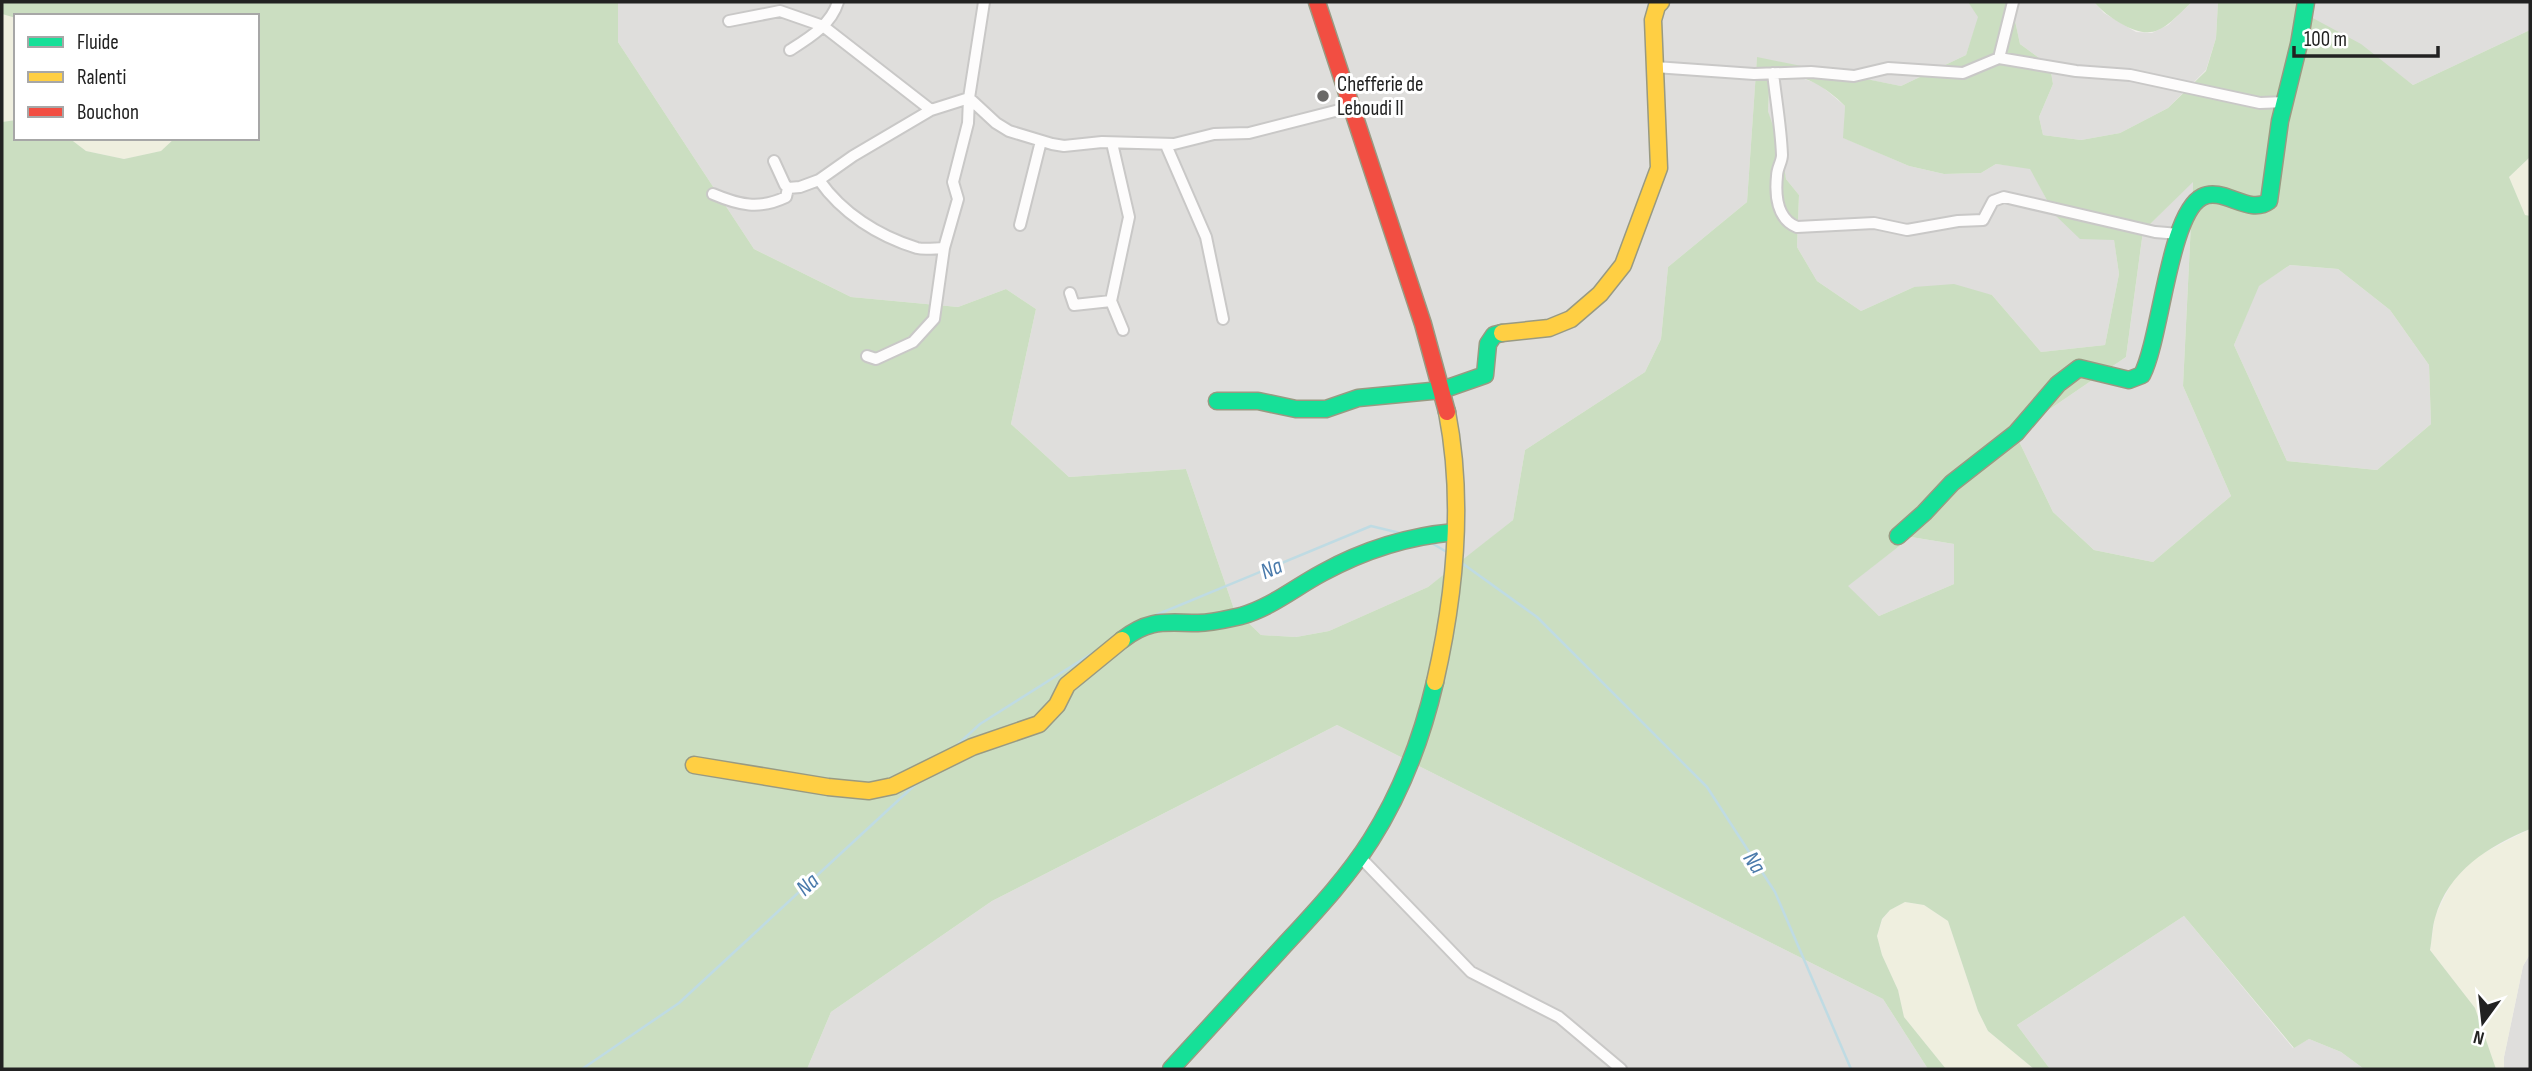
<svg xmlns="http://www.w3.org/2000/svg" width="2532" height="1071" font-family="'Sofia Sans Condensed',sans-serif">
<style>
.residential{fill:#dfdedc}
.farmland{fill:#efefdf}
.forest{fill:#cbdec1;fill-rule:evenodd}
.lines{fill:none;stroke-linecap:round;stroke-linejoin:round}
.stream{stroke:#bfdbe3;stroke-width:2.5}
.street-casing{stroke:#c9c8c7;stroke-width:14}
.fast-casing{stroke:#999a82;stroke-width:19}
.slow-casing{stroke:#999a82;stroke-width:19}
.jam-casing{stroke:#999a82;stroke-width:19}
.street{stroke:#fdfcfc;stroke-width:10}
.fast{stroke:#16e098;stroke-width:16}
.slow{stroke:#ffcf43;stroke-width:16}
.jam{stroke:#f24e42;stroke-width:16}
.poi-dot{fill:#6a6968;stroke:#fff;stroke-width:2.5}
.labels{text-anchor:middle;stroke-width:6;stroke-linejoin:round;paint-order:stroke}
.poi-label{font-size:21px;fill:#222;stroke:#fff;text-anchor:start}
.water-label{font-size:23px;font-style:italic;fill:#4a7aab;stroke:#fff}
</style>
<rect width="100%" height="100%" fill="#f0eeeb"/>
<path class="residential" d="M618,2H1968L1979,17L1966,55L1901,86L1757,58L1747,202L1668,267L1661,339L1645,372L1525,450L1513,520L1456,566L1428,587L1329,631L1296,637L1261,635L1234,609L1186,469L1069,477L1011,424L1036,309L1006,289L958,307L851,297L754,249L618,42Z
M2011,2H2094L2104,13L2136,32L2152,33L2168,25L2192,2H2218L2216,38L2206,70L2168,108L2120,133L2081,140L2043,135L2039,117L2053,84L2050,66L2020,44Z
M2298,2H2530V30L2413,85L2388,66L2295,9Z
M1773,73H1786L1819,84L1845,106L1844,138L1909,166L1944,174L1981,173L1996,164L2030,168L2055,215L2114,239L2119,274L2105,345L2041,352L1992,295L1914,287L1861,311L1817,281L1797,247L1799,195L1786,179L1768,111L1769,92Z
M2193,181L2183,386L2231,496L2153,562L2094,550L2053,512L2015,433L2126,357L2143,231Z
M2290,265L2338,269L2390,310L2429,365L2431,424L2377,470L2287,461L2234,345L2258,286Z
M1911,537L1954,544V584L1879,616L1847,586Z
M1337,725L1883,999L1928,1069H807L831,1012L992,901Z
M2184,916L2293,1048L2309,1039L2341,1052L2364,1069H2050L2017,1025Z
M2530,954V1069H2504V1057L2523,966Z"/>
<path class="farmland" d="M2,14L16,18V120L2,122Z
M69,138H175L162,151L124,159L86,151Z
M2530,157V216H2525L2509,177Z
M2530,829V954L2523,966L2504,1057V1069H2496L2475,1008L2430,950L2435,916L2452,882L2476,857Z
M1905,902L1924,905L1948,921L1978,1011L1988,1031L2034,1069H1946L1904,1017L1898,990L1882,955L1877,936L1882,920L1890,910Z"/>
<path class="forest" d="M2,2H618V42L754,249L851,297L958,307L1006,289L1036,309L1011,424L1069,477L1186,469L1234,609L1261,635L1296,637L1329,631L1428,587L1513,520L1525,450L1645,372L1661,339L1668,267L1747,202L1757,57L1901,86L1966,55L1978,17L1968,2H2011L2020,44L2050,66L2053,84L2039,117L2043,135L2081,140L2120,133L2168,108L2206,71L2216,38L2218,2H2298L2296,9L2361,44L2413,85L2530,30V157L2509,177L2525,215L2530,216V829C2489,846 2448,871 2435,918C2432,928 2432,940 2430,950L2475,1008L2496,1069H2364L2341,1052L2309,1039L2294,1048L2184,916L2017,1025L2050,1069H2034L1988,1031L1978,1011L1948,921L1924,905L1905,902L1890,910L1882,919L1877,936L1882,955L1898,990L1904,1017L1946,1069H1928L1883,999L1337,725L992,901L831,1012L807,1069H2V122L16,120V138H69L86,151L124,159L161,151L175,138H257V16H16V18L2,14ZM1774,73C1802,73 1825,86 1845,106L1843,138L1909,166L1944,174L1981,173L1996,164L2030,169L2055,215L2080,239L2114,240L2119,274L2105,345L2041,352L1992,295L1954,284L1914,287L1861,311L1817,281L1797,247L1799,195L1786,179L1781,150L1768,111L1769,92ZM2193,182L2183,386L2231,496L2153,562L2094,550L2053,512L2015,433L2126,357L2143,231ZM2290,265L2338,269L2390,310L2429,365L2431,424L2377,470L2287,461L2234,345L2259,286ZM1911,537L1954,544V584L1879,616L1848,586Z
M2094,2H2192C2166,26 2156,44 2120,23C2110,17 2102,11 2094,2Z"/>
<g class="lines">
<path class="stream" d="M1430,542L1445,551
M1459,561L1537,617L1707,787L1775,892L1851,1069
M1156,615L1371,526L1404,534
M955,747L980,724L1099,649
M582,1069L679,1003L917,783"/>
<defs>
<path id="street" d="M729,21L780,11L823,26L931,110
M790,50C809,38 831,25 838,2
M1999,58L2013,2
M1655,67L1754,74L1811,72L1854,76L1888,68L1963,73L1999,58L2076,71L2130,75L2260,103L2285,102
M1773,73C1776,100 1781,128 1782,155C1782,162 1777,168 1777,176C1775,195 1777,219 1797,227L1874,223L1907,230L1958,221L1983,220L1993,201L2004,197L2155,232L2179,234
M969,98L996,123L1009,131L1052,144L1064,146L1102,142L1174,144L1214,134L1249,133L1351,107
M1112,143L1129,217L1111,301L1123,330
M1166,145L1206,237L1223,319
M774,161L785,185L788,188L800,187L819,180L853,156L931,110L969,98
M819,180C842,213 878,236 917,248C925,250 936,248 944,248L958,199L953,182L968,123L969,98L984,2
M713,194C739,205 759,210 786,197L788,188
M1020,225L1041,141
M1070,293L1074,305L1111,301
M867,356L876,359L913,342L934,319L944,248
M1360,857L1471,972L1559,1017L1621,1069"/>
<path id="fast" d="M1217,401H1258L1296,409H1326L1358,398L1442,390L1485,375L1488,344L1494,335L1502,333
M1898,536L1924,513L1952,483L2016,433L2058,384L2079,368L2129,380L2142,375C2161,338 2169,214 2202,197C2223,186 2249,216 2269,201L2280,121L2299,44L2306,2
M1122,640C1150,618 1166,623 1198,623C1213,623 1227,619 1241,616C1272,607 1294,588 1322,573C1362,551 1409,536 1455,532
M1171,1069C1207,1030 1243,990 1279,951C1312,915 1345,881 1371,840C1402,791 1422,738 1435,682"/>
<path id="slow" d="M1502,333L1549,328L1571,319L1600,294L1623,265L1659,168L1653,20L1657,6L1661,2
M1435,682C1455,595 1464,499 1447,412
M694,765L828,787L869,791L893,786L972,747L1039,724L1057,705L1067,685L1122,640"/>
<path id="jam" d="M1317,2L1423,324L1447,412"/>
</defs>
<use href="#street" class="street-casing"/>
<use href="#fast" class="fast-casing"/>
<use href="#slow" class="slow-casing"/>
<use href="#jam" class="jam-casing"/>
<use href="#street" class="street"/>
<use href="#fast" class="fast"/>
<use href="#slow" class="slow"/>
<use href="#jam" class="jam"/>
</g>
<circle class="poi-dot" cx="1323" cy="96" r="7"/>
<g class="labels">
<g class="poi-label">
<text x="1337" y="91">Chefferie de<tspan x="1337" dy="24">Leboudi II</tspan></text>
</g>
<g class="water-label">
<text transform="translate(1271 568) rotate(-23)" y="8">Na</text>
<text transform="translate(1755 862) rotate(57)" y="8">Na</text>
<text transform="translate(807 884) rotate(-43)" y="8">Na</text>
</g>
</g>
<rect width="2532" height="1071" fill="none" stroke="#222222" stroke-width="7"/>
<rect x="14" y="14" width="245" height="126" fill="#ffffff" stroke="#a7a7a7" stroke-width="2"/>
<rect x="28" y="37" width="35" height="10" fill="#16e098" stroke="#a7a7a7" stroke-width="2"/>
<text x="77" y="49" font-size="21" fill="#222222">Fluide</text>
<rect x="28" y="72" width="35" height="10" fill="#ffcf43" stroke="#a7a7a7" stroke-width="2"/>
<text x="77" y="84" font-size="21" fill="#222222">Ralenti</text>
<rect x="28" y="107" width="35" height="10" fill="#f24e42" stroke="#a7a7a7" stroke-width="2"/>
<text x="77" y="119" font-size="21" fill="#222222">Bouchon</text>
<g transform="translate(2483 1022) rotate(195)" stroke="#ffffff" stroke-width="5" paint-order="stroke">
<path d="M0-5L12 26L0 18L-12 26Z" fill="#222222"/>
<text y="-10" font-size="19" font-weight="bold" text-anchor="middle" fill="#222222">N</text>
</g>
<path d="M2294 46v10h144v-10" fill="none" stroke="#222222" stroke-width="3.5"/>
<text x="2304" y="46" font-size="21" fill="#222222" stroke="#ffffff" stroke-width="5" paint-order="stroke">100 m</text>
</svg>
